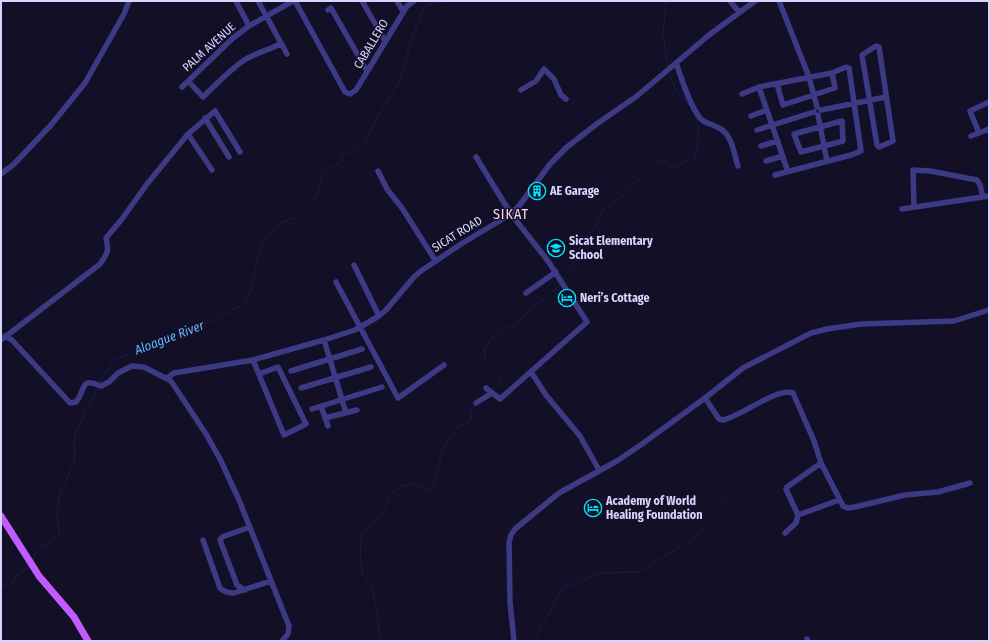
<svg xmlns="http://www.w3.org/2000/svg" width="990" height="642" font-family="'Fira Sans Condensed',sans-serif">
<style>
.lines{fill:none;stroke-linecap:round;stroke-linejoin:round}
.stream{stroke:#0c2248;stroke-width:1}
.minor{stroke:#3d3a85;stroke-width:5.5}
.major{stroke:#c25bff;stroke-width:7}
.labels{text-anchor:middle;stroke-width:3;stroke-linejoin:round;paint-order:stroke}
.street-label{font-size:12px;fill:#d9d4ff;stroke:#130f26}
.poi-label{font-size:12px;font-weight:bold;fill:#d9d4ff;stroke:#130f26;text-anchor:start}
.water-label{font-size:13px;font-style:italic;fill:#62b6ff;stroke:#130f26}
.quarter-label{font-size:14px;letter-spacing:1px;fill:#ffd6f0;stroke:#130f26}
</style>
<rect width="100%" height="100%" fill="#130f26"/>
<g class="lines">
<path class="stream" d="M666,1L663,34L668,68
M669,73L676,90L689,105
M564,281L565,279L564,276L574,264L577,254L585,238L594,229L599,220L602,210L622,197L634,183L644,177L658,162L664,161L675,168L684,162L695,159C697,144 701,129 695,115
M99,383L105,373L115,360L143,347L149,342L162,337L176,336L185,334L194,328L214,320L246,303L252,287L259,251L267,236L280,223L297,217L308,207L317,195L323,173L341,162L343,154L364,146L376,120L400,80L410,45L423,9L431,3L448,1
M493,389L501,384L500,376L485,359L484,349L497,332L517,324L527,312L542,301L550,293L561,285
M33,561L37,549L41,546L47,545L60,534L57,518L59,497L75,460L74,443L76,430L83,420L85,411L91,402L97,388
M1,587L11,584L16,576L28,567
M380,641L376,604L371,587L363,574L360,563L361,537L368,527L382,514L390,495L402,486L416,484L429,492L434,486L443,448L458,427L466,424L471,419V412L474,405
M534,641L562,588L601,573L639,572L694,538L731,494"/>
<path class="minor" d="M236,1L249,26
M258,1L287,54
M295,1L345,92L350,94L356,90L407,6L414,1
M362,1L385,41
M397,1L403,11
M730,1L739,12
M779,1L809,77L817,107
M328,10L331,8L367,71
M876,46L879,47L893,141L879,147L877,145L862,55Z
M676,63C682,79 689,104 700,118C705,124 713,124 719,128C732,134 734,154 738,166
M189,80L190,83L203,97C217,84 230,69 246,59C256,53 269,50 280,44
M777,84L783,105L835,88L832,73
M182,87L233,38L249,26L293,1
M759,87L788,172
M521,90L536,81L544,69L554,79L561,95L566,99
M742,94L759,87L832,73L846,67L849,68L861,151L851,155L775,175
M821,110L886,97
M818,115L827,161
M751,116L767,110
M205,118L229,157
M842,121L843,141L801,152L794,134Z
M757,130L814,112
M979,133L970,111L989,102
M188,134L212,170
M971,136L989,129
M761,146L778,141
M476,157L511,214L548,261L587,322L500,399L486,388
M766,161L783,156
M378,171L387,189L402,208L435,260
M1,174L14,164L51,125L85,83L124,14L129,1
M914,207L913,170L930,171L977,180L980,185L983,197
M902,209L989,196
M354,265L379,316
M336,282L398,398L444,365
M526,293L556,272
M5,336L12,340L70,403L76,402C87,388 79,377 101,386L109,382L118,373L132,366L144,367L171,381L206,434L220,459L239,500L289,626L288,634L282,641
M1,340L100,264C108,253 109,251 106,238L122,219L147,184L188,134L215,111L240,152
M324,340L346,413
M253,360L284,435L306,424L278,367L259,374
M291,371L362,349
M531,372L546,395L580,436L599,470
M167,378L174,373L253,360L324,340L355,330L379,316L386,310L414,277L421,271L461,244L511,214L519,206L550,164L567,147L598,123L637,96L709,35L755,1
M301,388L371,367
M705,398L719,419L723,420C740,417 777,387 793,393L814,441L821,463L843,506L848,508L855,507L905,495L938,492L970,483
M476,403L492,393
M321,406L328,426
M312,409L382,387
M325,418L357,410
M821,463L787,487L786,489L798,515L839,500
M785,533L796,523L798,515
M203,540L220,588C224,592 228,593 234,593L271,581
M245,590L237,585L220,540L222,537L250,527
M807,639L808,641
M514,641L510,602L509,542L511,535L515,529L559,493L617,461L642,444L705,398L743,368L811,333L827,329L861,324L954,321L989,310"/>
<path class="major" d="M1,516L39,576L74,617L88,641"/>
</g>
<defs>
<symbol id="building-ring" viewBox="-11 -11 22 22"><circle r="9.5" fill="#130f26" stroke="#00e5ff" stroke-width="1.5"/><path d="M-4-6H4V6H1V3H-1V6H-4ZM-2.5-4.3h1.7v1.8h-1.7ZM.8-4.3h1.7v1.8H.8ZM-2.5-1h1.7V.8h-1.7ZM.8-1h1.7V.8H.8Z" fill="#00e5ff"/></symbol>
<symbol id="school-ring" viewBox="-11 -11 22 22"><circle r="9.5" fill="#130f26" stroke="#00e5ff" stroke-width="1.5"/><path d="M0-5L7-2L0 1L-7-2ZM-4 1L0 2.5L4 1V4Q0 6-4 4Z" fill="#00e5ff"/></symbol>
<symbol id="hotel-ring" viewBox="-11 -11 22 22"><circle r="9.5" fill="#130f26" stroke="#00e5ff" stroke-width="1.5"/><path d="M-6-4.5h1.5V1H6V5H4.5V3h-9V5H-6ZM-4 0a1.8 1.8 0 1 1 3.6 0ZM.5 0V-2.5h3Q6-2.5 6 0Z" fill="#00e5ff"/></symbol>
</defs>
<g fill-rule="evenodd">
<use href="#building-ring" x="527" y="181" width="20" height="20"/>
<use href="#school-ring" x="546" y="238" width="20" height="20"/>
<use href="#hotel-ring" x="557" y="288" width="20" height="20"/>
<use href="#hotel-ring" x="583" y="498" width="20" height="20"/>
</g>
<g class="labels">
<g class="street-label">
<text transform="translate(371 44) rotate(-59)" y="4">CABALLERO</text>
<text transform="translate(209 47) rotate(-42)" y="4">PALM AVENUE</text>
<text transform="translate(457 234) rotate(-32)" y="4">SICAT ROAD</text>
</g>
<g class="poi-label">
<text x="550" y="195">AE Garage</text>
<text x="569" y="245">Sicat Elementary<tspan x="569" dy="14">School</tspan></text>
<text x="580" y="302">Neri’s Cottage</text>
<text x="606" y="505">Academy of World<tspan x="606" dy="14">Healing Foundation</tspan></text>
</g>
<g class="water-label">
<text transform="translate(169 337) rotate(-21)" y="5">Aloague River</text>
</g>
<g class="quarter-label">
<text x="511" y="219">SIKAT</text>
</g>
</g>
<rect width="990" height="642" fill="none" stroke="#d9d4ff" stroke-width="4"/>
</svg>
